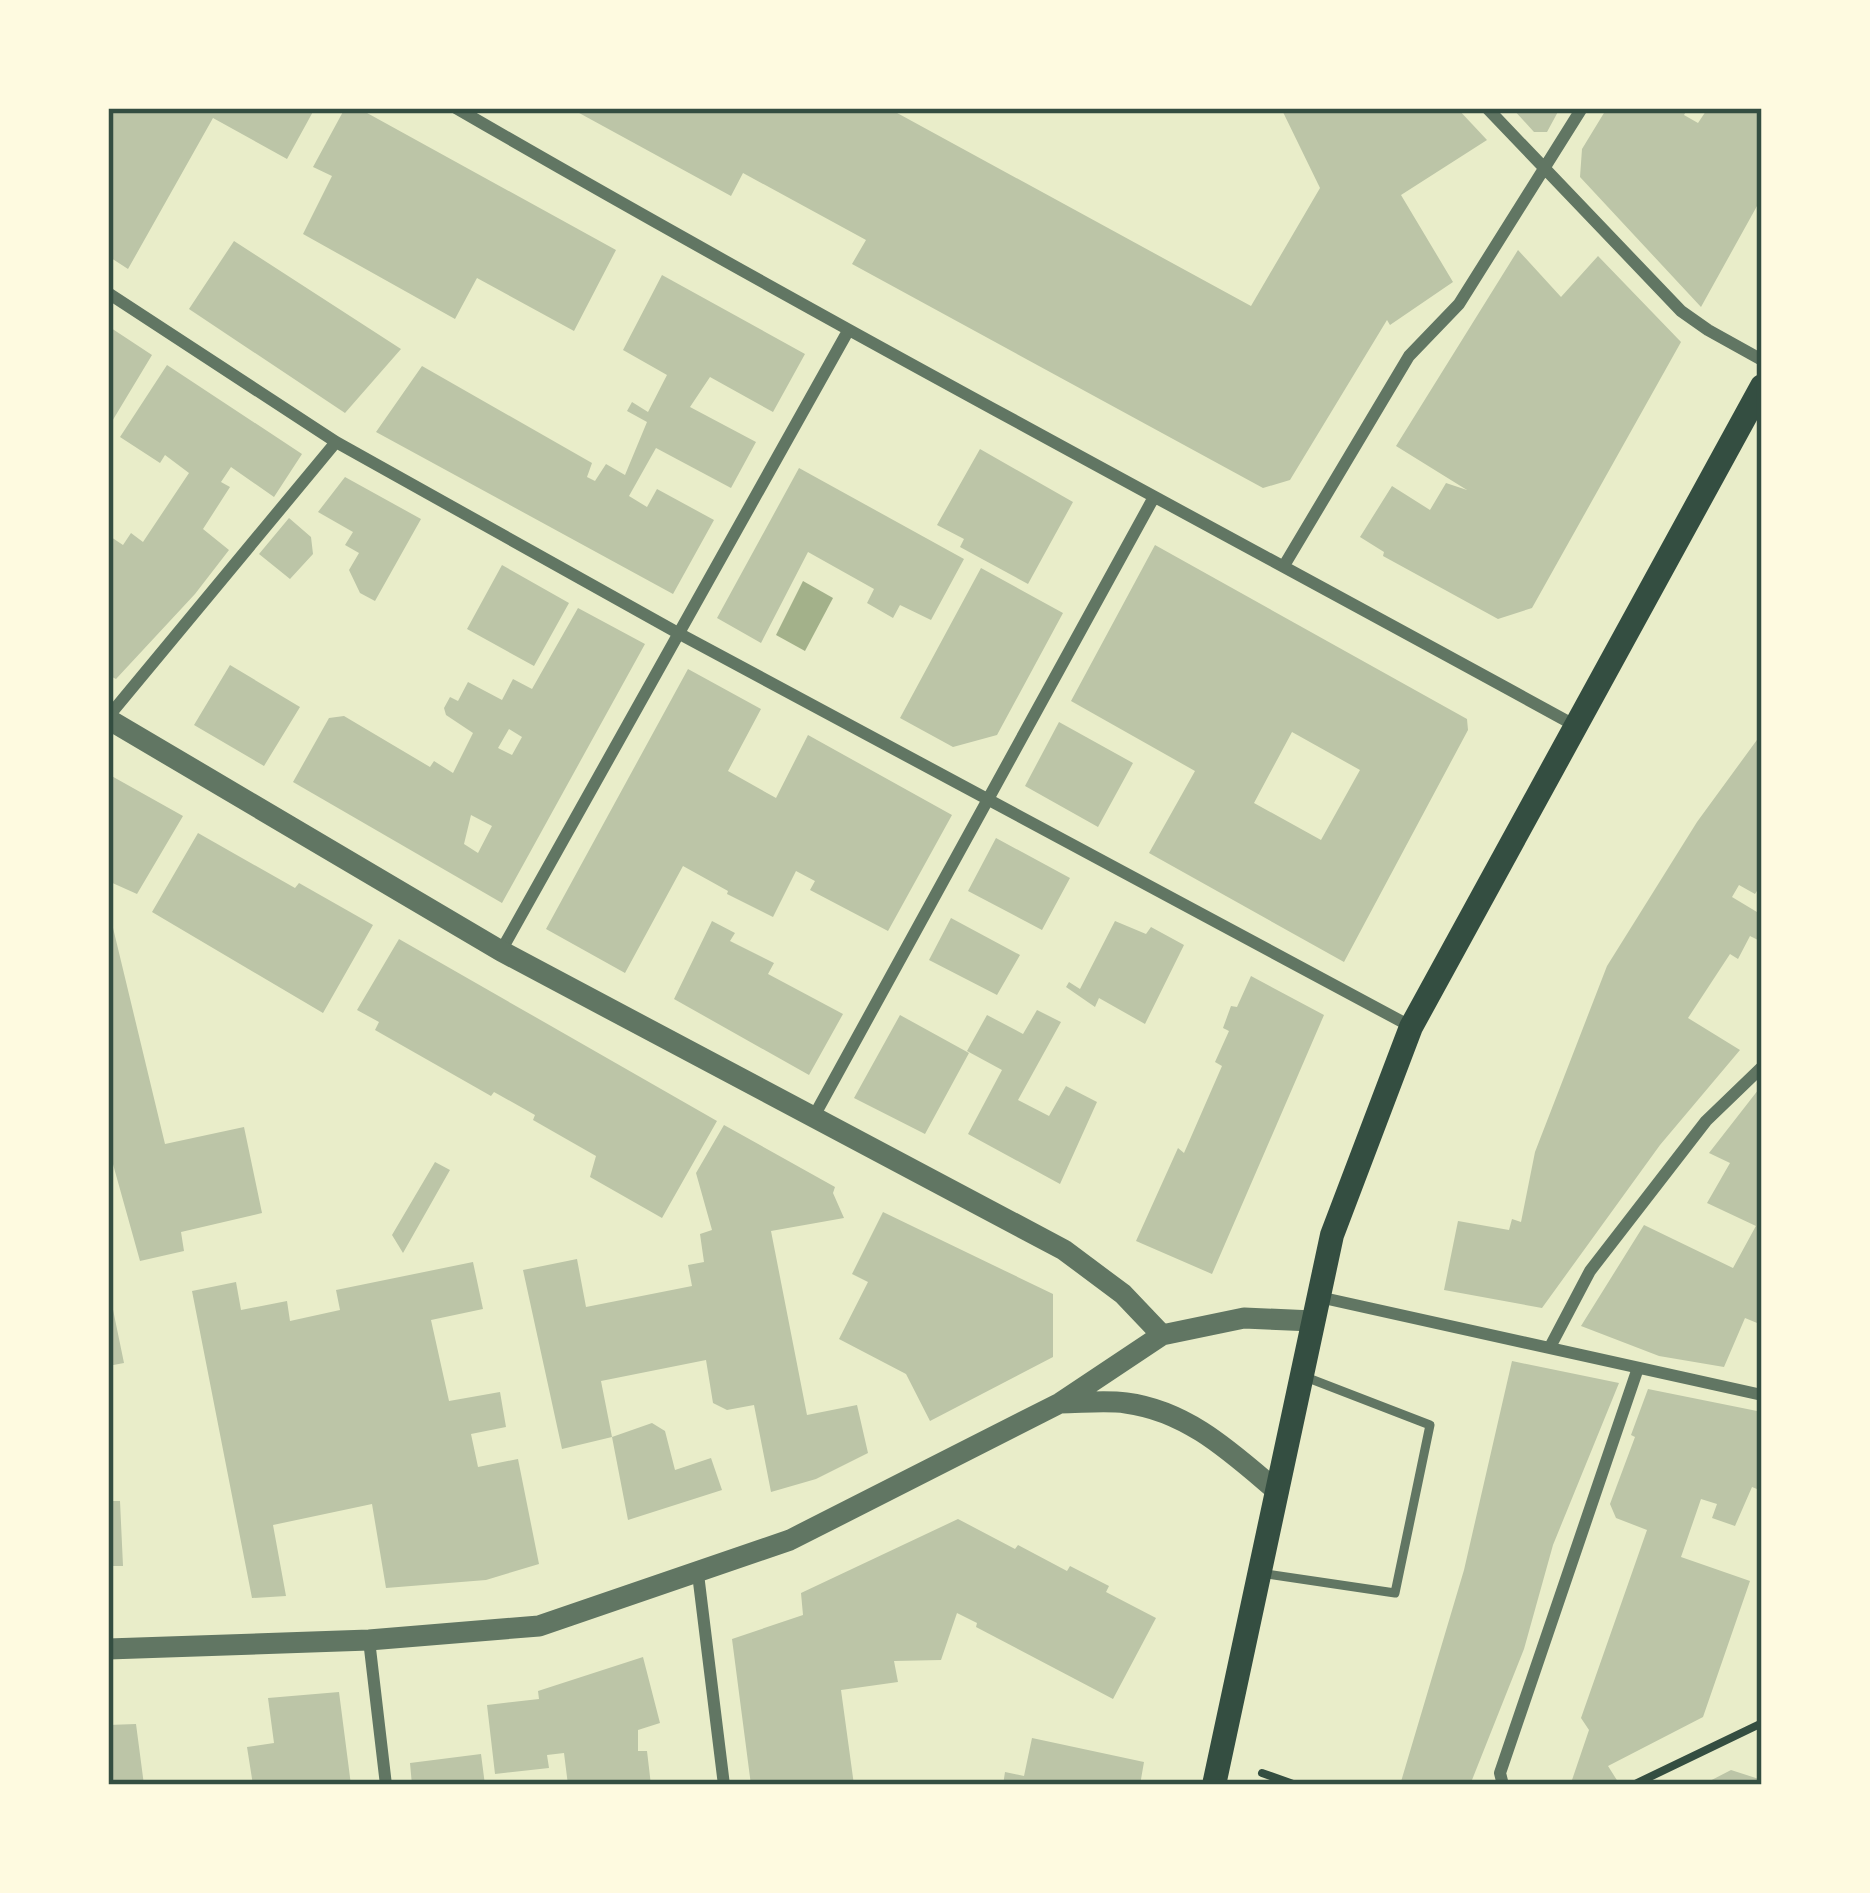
<svg xmlns="http://www.w3.org/2000/svg" width="1870" height="1893" font-family="'Asap Condensed',sans-serif">
<style>
.water{fill:#a3b18a}
.building{fill:#bcc5a7;fill-rule:evenodd}
.lines{fill:none;stroke-linecap:round;stroke-linejoin:round}
.path{stroke:#344e41;stroke-width:8}
.service{stroke:#617663;stroke-width:9}
.minor{stroke:#617663;stroke-width:12}
.tertiary{stroke:#617663;stroke-width:21}
.secondary{stroke:#344e41;stroke-width:24}
.neatline{fill:none;stroke:#344e41;stroke-width:4.5}
</style>
<rect width="100%" height="100%" fill="#e9edc9"/>
<path class="water" d="M803,581L833,598L805,651L776,635Z"/>
<path class="building" d="M108,108H315L287,159L213,118L128,269L108,256Z
M345,108H358L616,250L574,331L477,278L455,319L303,234L332,176L313,167Z
M570,108H888L1251,306L1320,188L1281,108H1457L1487,140L1401,195L1453,282L1390,325L1387,320L1290,480L1263,488L852,264L866,240L743,173L731,196Z
M1512,108H1560L1547,132H1534Z
M1607,108H1688L1684,115L1698,123L1708,108H1762V197L1701,307L1580,177L1582,149Z
M234,241L401,349L345,413L189,309Z
M1518,250L1561,297L1598,256L1681,342L1532,608L1498,619L1383,556L1384,552L1360,537L1392,486L1430,510L1446,483L1467,490L1396,446Z
M662,275L805,354L773,412L710,377L690,407L756,442L731,488L656,448L629,496L647,507L657,489L714,520L673,594L376,432L422,366L592,463L587,477L595,481L606,464L625,475L647,422L627,411L632,402L648,412L667,375L623,350Z
M108,326L152,355L108,428Z
M167,365L302,454L274,497L231,467L221,482L230,487L203,529L229,550L195,594L116,679L108,675V535L123,545L131,533L143,542L189,473L165,455L160,463L120,437Z
M980,449L1073,502L1028,584L960,547L964,539L937,525Z
M799,468L964,559L931,620L900,605L893,618L867,603L874,589L808,552L761,643L717,618Z
M345,477L421,519L375,601L360,593L349,570L359,553L345,545L353,532L318,512Z
M289,518L311,537L313,554L290,579L259,554Z
M1155,545L1467,719L1468,730L1344,962L1149,853L1195,771L1071,701ZM1292,732L1360,770L1321,840L1254,803Z
M502,565L569,603L534,666L467,629Z
M981,568L1063,613L997,735L953,747L900,718Z
M578,608L645,644L502,903L293,782L329,718L344,716L430,767L434,761L453,773L473,733L446,715L444,708L450,697L458,701L468,682L502,700L513,679L532,689ZM509,729L522,737L512,755L498,748ZM471,815L492,826L478,853L464,844Z
M230,665L300,707L264,766L194,725Z
M688,669L761,709L728,771L776,798L808,735L952,815L888,931L810,890L815,881L796,871L773,917L727,894L728,891L683,866L625,973L546,929Z
M1059,722L1133,763L1098,827L1025,786Z
M1762,733V883L1755,894L1739,885L1732,897L1762,915V942L1750,936L1738,959L1730,954L1688,1018L1740,1050L1660,1145L1542,1308L1444,1290L1458,1221L1509,1230L1512,1219L1521,1222L1535,1152L1607,966L1697,822Z
M108,774L183,816L137,894L108,881Z
M198,833L295,888L299,883L373,925L323,1013L152,912Z
M996,838L1070,878L1042,930L968,891Z
M108,907L165,1144L244,1127L262,1213L181,1232L184,1251L140,1261L111,1157L108,1158Z
M951,918L1020,955L997,995L929,960Z
M712,921L735,933L730,941L774,963L768,974L843,1014L809,1075L674,999Z
M1115,921L1146,934L1151,927L1184,945L1145,1024L1099,998L1095,1007L1066,987L1069,982L1080,989Z
M399,939L717,1121L662,1218L590,1177L596,1156L533,1120L535,1115L494,1092L491,1096L375,1030L379,1022L357,1010Z
M1251,976L1324,1015L1212,1274L1136,1241L1178,1148L1184,1153L1222,1066L1215,1062L1229,1031L1223,1028L1231,1006L1237,1007Z
M1037,1010L1061,1022L1018,1100L1049,1116L1066,1086L1097,1102L1060,1184L968,1134L1002,1070L967,1051L987,1015L1023,1034Z
M900,1015L969,1053L925,1134L854,1098Z
M1762,1085V1215L1756,1226L1707,1203L1730,1163L1709,1153Z
M724,1125L835,1187L833,1193L844,1218L771,1231L807,1415L857,1405L868,1453L816,1479L771,1492L754,1405L727,1410L713,1403L706,1360L601,1381L612,1437L562,1449L523,1270L577,1259L586,1307L692,1286L688,1265L704,1262L700,1234L712,1230L696,1173Z
M435,1162L450,1170L403,1253L392,1235Z
M883,1212L1053,1294V1357L930,1421L906,1374L839,1339L868,1282L852,1274Z
M1757,1224L1762,1226V1325L1745,1318L1724,1367L1659,1356L1581,1326L1644,1225L1733,1268Z
M473,1262L483,1309L431,1320L449,1401L500,1392L506,1427L471,1434L478,1467L518,1459L539,1564L486,1580L386,1588L372,1504L273,1525L286,1596L252,1598L192,1291L236,1282L241,1310L287,1301L290,1321L340,1310L336,1290Z
M110,1295L124,1363L108,1366V1296Z
M1512,1361L1619,1383L1553,1545L1524,1649L1470,1785H1400L1464,1570Z
M1648,1389L1762,1412V1491L1752,1487L1735,1526L1712,1518L1717,1504L1701,1499L1681,1557L1750,1581L1703,1717L1608,1766L1620,1785H1574L1572,1780L1589,1730L1581,1718L1647,1530L1616,1518L1610,1504L1635,1437L1631,1435Z
M652,1423L665,1431L675,1470L711,1458L722,1490L628,1520L612,1437Z
M108,1501H120L123,1566H108Z
M958,1519L1015,1549L1018,1545L1067,1571L1070,1566L1109,1586L1106,1592L1156,1618L1113,1699L976,1627L977,1623L957,1613L941,1660L894,1661L898,1682L841,1690L854,1785H751L732,1639L803,1615L801,1593Z
M643,1657L660,1723L638,1730V1751H647L651,1785H568L564,1753L547,1755L549,1768L495,1774L487,1705L539,1699L538,1691Z
M339,1692L351,1785H281L280,1782L253,1785L247,1747L274,1743L268,1698Z
M136,1724L144,1785H108V1725Z
M1032,1738L1144,1762L1140,1785H1003L1005,1772L1024,1776Z
M481,1754L485,1785H412L410,1763Z
M1731,1770L1762,1780V1785H1702Z"/>
<g class="lines">
<path class="path" d="M1262,1773L1296,1785
M1633,1785L1762,1723"/>
<path class="service" d="M1260,1573L1395,1593L1430,1425L1303,1376"/>
<path class="minor" d="M456,108C825,322 1202,521 1576,726
M1487,108L1681,311L1708,330L1762,360
M108,293L336,442L678,633L1410,1026
M1285,564L1409,356L1459,304L1582,108
M108,717L336,442
M501,951L848,331
M813,1118L1154,497
M1319,1297L1762,1395
M1550,1347L1590,1271L1706,1121L1762,1067
M698,1574L724,1785
M369,1640L386,1785
M1503,1785L1500,1773L1638,1368"/>
<path class="tertiary" d="M108,719L501,951L1064,1250L1123,1294L1162,1335
M1060,1403C1081,1403 1105,1400 1126,1403C1188,1411 1232,1453 1278,1492
M108,1649L369,1640L539,1626L790,1540L1060,1403L1162,1335L1244,1318L1313,1321"/>
<path class="secondary" d="M1214,1785L1332,1235L1411,1027L1762,386"/>
</g>
<rect width="1870" height="1893" fill="none" stroke="#fefae0" stroke-width="222"/>
<rect x="111" y="111" width="1648" height="1671" class="neatline"/>
</svg>
